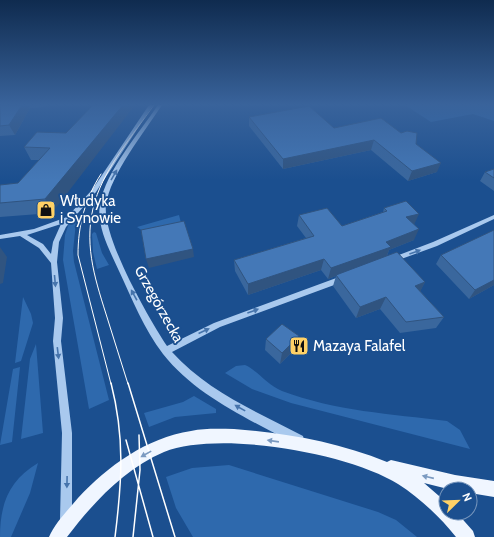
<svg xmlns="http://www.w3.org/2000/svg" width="494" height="537" font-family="Cabin,sans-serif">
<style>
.green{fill:#2e69ad}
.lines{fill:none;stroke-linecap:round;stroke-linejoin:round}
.minor{fill:#a9c9ee;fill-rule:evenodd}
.major{fill:#f0f6ff;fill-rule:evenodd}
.tram-far1{stroke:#fff;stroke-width:1}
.tram{stroke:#fff;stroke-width:1.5}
.wall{fill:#3a679d}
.shaded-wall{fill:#305480}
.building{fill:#4478b7;stroke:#305480}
.oneway{fill:#4674ac}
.oneway2{fill:#7b9ac1}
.labels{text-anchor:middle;stroke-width:3.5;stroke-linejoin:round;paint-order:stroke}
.poi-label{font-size:15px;fill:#fff;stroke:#1b4f8f;text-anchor:start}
.street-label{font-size:15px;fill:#fff;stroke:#1b4f8f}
</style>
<rect width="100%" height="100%" fill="#1b4f8f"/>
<path class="green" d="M405,105H494V121L473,114L431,122Z
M179,215L181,223L143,231L137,227Z
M73,222H76L73,251L74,262L109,400L89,409L63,260L65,235L69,223Z
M94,232L96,233L102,253L109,265L97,269L93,252L92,234Z
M23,297L31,314L33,323L21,361L15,363Z
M36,344L43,433L21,439L30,359Z
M245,365C257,370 267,385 282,391C335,411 391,414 447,421L460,430L470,449L291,403L252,389L225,373L236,366Z
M20,367L12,442L0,445L13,369Z
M194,396L216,409V413L175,417L149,427L144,413L183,402Z
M38,463L30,493L11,537H0C0,504 9,480 38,463Z
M229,465L378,512L396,520L417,537H193L176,508L166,477L192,468Z"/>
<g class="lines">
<path class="minor" d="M149,105H153L96,192L66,227L59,242L57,262L63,318L61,341L72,433V520L70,524L66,526L62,524L60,520L62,433L53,341L55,318L51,263L39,248L20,236L0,239V235L34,229L67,217L92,190ZM61,224L53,242L51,254L43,244L27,235Z
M158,105H162C145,131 110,175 106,205C102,237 149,319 167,346L214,323L339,277H345L346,279L345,281L220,327L172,352C207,391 257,412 303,436L304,440L303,444L299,445L295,444C249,419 196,396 163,354C144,329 132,299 119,271C110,251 96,226 100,204C106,171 139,133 158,105Z
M494,215V219L437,246L393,262L390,260L391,258L433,242Z"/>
<path class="major" d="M234,429C286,433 338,442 387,462L391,460L455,475L494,481V497L470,493V489H448L424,483L446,502V513H457L473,531L475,537H456C440,517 420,498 398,484C349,453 219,430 164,452C124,469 93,503 67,537H49C55,523 68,510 78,498C108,466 146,438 191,431C205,428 220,429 234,429Z"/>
<path class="tram-far1" d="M101,174C85,199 78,225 78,255L111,384
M128,384C121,361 113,337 106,314C94,276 83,241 95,201C106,166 133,135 154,105"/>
<path class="tram" d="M111,383C125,438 122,481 115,537
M128,383L175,537
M126,440L153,537
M133,537L140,470L139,435"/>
</g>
<path class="wall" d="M0,105H46L44,107L30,108L15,135L0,136Z
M249,117L334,128L401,133L416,144L437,172L408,181L371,150L283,169L249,126Z
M66,133L52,213L0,217V185L18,183L39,160H31L24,147Z
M494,169V191L480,181L485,172Z
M384,208L414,225V240L389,250L387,256L425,282L420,291L444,317L436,328L400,333L380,309L356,318L333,286L336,276L328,279L321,270L248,295L235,271L234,260L306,238L297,226L299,215L342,226L383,212Z
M441,255L494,285L469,299L436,264Z
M266,339L297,347L280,364L265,350Z"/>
<path class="shaded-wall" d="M22,105H28L30,108L15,135L9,125Z
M123,105H135L52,213L45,199Z
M374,140L371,150L283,169V159Z
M441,163L437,172L408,181L412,171Z
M419,214L414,225L406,217Z
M419,229L414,240L389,250L386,258L336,275V276L328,279L331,268L386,242Z
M0,247L7,257L3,283L0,284Z
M193,249L194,257L149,268L146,259Z
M324,259L321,270L248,295V284Z
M494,280V285L469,299L475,290Z
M425,282L419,294L415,286Z
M386,297L380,309L356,318L360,307Z
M299,336L297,347L280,364L282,353Z"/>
<path class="building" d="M0,105H22L9,125L0,126Z
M93,105H123L45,199L0,203V185L18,183L50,148L24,147L37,132L66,133Z
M309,106L334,128L381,118L401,133L407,131L417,133L416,144L441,163L412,171L374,140L283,159L249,117Z
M494,169V178L485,172Z
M406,201L419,214L406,217L419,229L386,242L391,247L331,268L324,259L248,284L234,260L314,236L299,215L327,208L342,226L387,211L384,208Z
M184,221L193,249L146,259L141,230Z
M494,230V280L475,290L441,255Z
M397,252L425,282L415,286L444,317L406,322L386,297L360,307L336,275Z
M282,324L299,336L282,353L266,339Z"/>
<defs><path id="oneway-solid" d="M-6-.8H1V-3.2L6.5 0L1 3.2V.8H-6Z"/></defs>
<g class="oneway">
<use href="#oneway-solid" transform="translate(114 175) rotate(-60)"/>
<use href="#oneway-solid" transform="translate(415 252) rotate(-20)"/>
<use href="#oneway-solid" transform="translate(55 281) rotate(85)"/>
<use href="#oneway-solid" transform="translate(134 295) rotate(-119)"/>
<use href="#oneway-solid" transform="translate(253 311) rotate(-20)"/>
<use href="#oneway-solid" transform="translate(204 331) rotate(-25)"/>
<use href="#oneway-solid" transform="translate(58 353) rotate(83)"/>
<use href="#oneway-solid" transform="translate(240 408) rotate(-151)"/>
<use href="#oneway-solid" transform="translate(67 482) rotate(91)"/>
</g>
<g class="oneway2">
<use href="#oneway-solid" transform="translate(273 441) rotate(-172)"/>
<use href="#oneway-solid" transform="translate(146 454) rotate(151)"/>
<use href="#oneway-solid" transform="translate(428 477) rotate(-167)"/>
</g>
<linearGradient id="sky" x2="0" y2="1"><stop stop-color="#0f2b4f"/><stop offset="0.58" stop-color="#39639b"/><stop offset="1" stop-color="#39639b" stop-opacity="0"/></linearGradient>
<rect width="494" height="180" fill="url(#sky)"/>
<defs>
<symbol id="shop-square" viewBox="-11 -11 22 22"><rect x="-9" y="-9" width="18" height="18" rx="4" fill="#ffd166" stroke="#1b4f8f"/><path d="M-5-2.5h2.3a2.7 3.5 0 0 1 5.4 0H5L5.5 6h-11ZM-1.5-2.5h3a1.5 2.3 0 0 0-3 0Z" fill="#111"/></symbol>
<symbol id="restaurant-square" viewBox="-11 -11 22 22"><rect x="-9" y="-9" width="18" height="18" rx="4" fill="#ffd166" stroke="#1b4f8f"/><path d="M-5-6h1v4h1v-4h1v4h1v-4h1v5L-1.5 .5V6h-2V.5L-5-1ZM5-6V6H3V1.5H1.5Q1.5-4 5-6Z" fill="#111"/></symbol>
</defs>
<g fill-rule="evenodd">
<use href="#shop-square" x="35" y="199" width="22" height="22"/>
<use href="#restaurant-square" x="288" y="335" width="22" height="22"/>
</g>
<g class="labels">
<g class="poi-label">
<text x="60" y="206">Włudyka<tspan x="60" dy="17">i Synowie</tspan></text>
<text x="313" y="351">Mazaya Falafel</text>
</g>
<g class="street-label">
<text transform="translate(159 304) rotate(61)" y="5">Grzegórzecka</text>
</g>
</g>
<g transform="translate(458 501) rotate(67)"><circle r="19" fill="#1b4f8f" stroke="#7695bc"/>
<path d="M0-3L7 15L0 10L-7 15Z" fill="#ffd166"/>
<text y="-6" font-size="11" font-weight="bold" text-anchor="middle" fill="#ffffff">N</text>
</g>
</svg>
